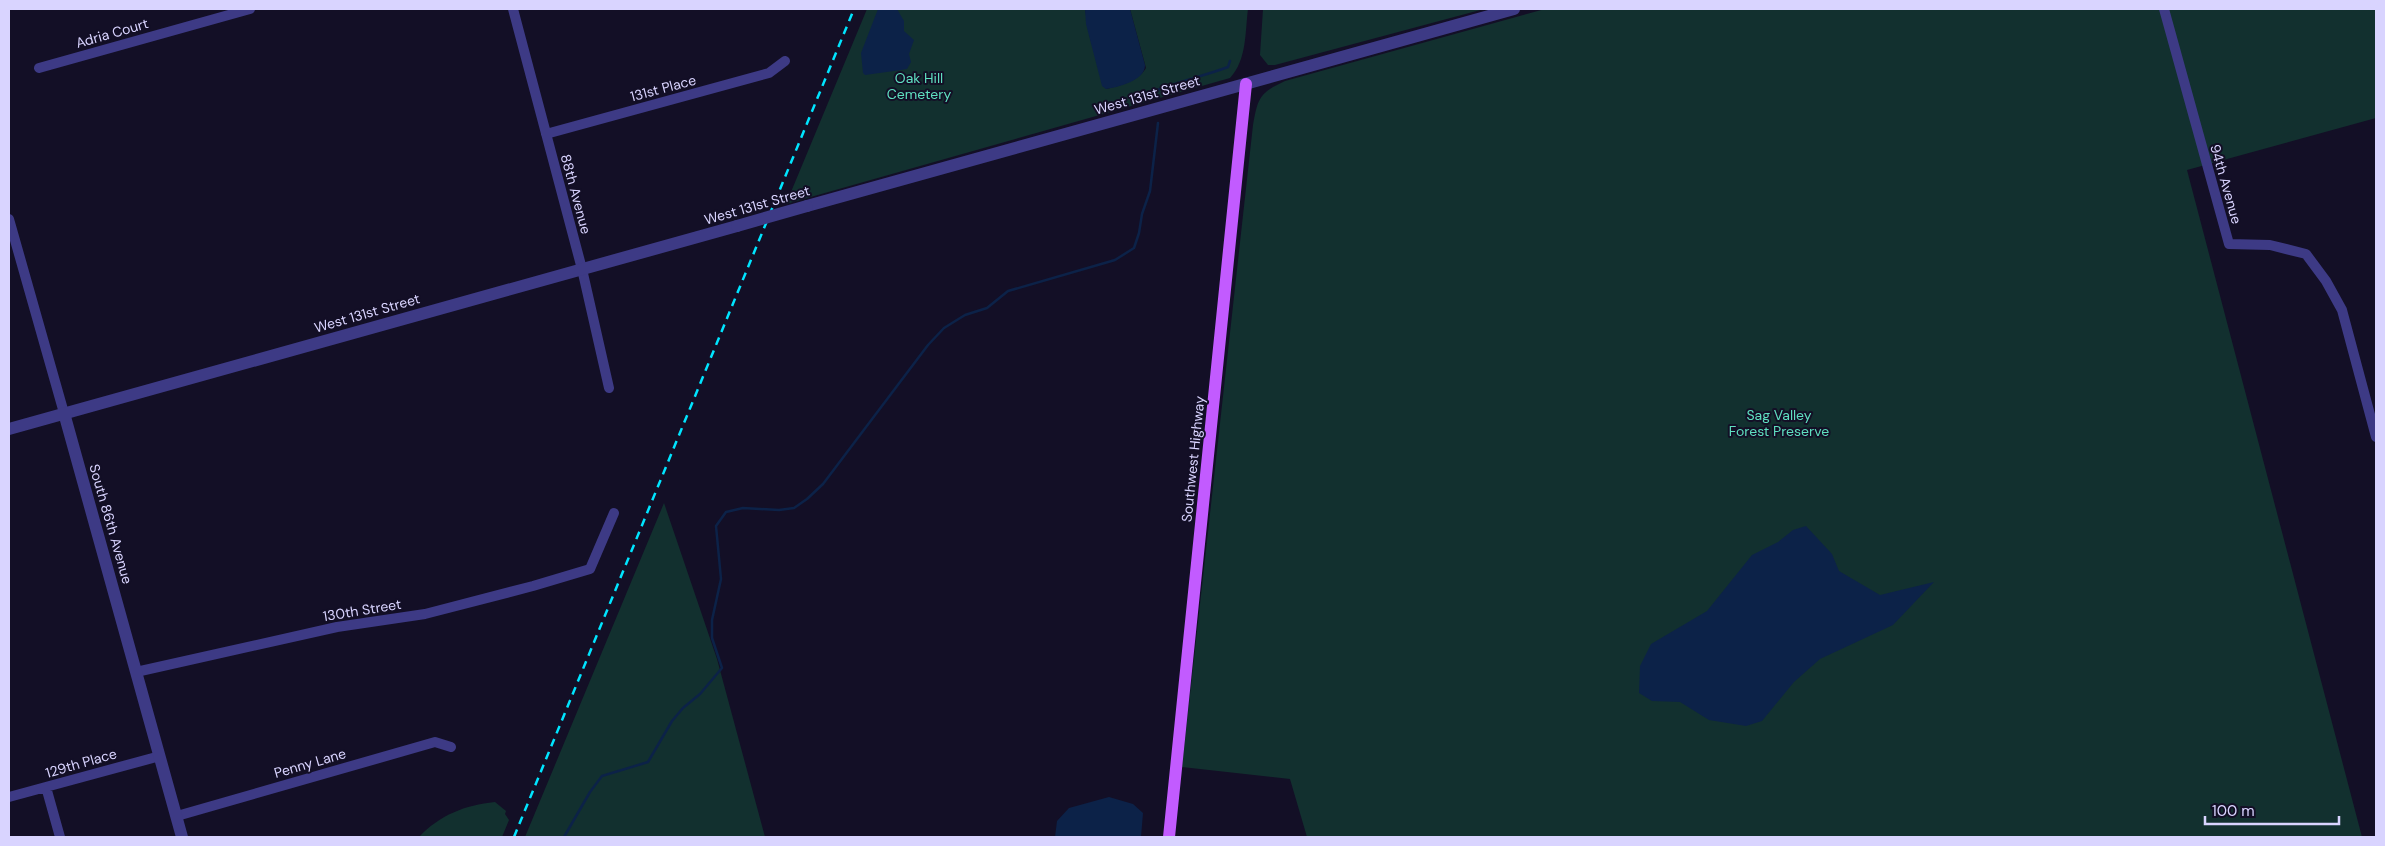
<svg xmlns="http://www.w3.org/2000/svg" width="2385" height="846" font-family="'DM Sans',sans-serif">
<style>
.green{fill:#12302f}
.water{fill:#0c2248}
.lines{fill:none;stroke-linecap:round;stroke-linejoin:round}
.stream{stroke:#0c2248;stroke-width:2.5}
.minor{stroke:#3d3a85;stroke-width:10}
.tertiary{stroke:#3d3a85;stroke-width:12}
.primary{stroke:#c25bff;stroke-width:12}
.rail{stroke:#00e5ff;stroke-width:2.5;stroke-dasharray:8 6;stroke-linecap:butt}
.tertiary-bridge{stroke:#3d3a85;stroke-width:12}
.labels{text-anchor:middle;stroke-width:4;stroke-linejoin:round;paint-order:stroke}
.street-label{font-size:14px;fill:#d9d4ff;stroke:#130f26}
.park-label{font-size:14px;fill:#5fe0c0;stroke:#130f26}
</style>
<rect width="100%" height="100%" fill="#130f26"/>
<path class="green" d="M867,9H1085L1090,38L1106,89C1119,86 1139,81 1146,68L1130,9H1248C1245,32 1247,60 1230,78L786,204Z
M1263,9H1484L1275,65H1268L1260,55Z
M1545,9H2376V118L2187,170L2362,837H1307L1290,779L1182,767L1253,125C1258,98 1259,93 1285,81Z
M664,503L717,659L765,837H525Z
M495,802L506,811L505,814L509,820L502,837H419C440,815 465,805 495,802Z"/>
<path class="water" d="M878,9H897L904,21V31L914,40L909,54L911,62L907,69L901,70L865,75L863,73L861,53Z
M1085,9H1130L1145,65C1145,81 1118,87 1106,89L1102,86L1086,24Z
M1806,526L1832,554L1839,571L1880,595L1934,582L1893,625L1820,659L1794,682L1762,721L1746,726L1709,720L1680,702L1652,701L1639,693L1640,666L1651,644L1707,611L1752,555L1778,542L1793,530Z
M1109,797L1133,804L1143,813L1141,837H1055L1057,821L1069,808Z"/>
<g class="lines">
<path class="stream" d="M1154,95L1157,90C1180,81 1204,76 1228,67L1230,61
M564,837L590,792L602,776L648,762L672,721L683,708L700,694L722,668L712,638V620L721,579L716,526L726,512L743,508L779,510L794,508L807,499L823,484L928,345L944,328L965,315L987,308L1008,291L1115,260L1134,248L1139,233L1142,214L1150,191L1158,123"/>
<path class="minor" d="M513,9L582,269L609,388
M2164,9L2229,244L2270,245L2306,254L2326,281L2342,310L2376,437
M39,68L250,9
M546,134L769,73L785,61
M9,219L64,413
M136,672L337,627L425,614L533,586L590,569L614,513
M46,787L60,837
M9,797L160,756
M177,816L435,742L451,747"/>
<path class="tertiary" d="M807,206L1514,9
M64,413L182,837
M9,429L737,226"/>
<path class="primary" d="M1169,837L1246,84"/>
<path class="rail" d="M514,837L854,9"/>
<path class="tertiary-bridge" d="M737,226L807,206"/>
</g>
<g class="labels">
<g class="street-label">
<text transform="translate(112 33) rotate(-16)" y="5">Adria Court</text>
<text transform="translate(663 88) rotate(-15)" y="5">131st Place</text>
<text transform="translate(1147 95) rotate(-16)" y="5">West 131st Street</text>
<text transform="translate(2226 184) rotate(74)" y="5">94th Avenue</text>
<text transform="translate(576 194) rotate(75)" y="5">88th Avenue</text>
<text transform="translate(757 205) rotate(-16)" y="5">West 131st Street</text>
<text transform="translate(367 313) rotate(-16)" y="5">West 131st Street</text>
<text transform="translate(1193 459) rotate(-84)" y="5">Southwest Highway</text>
<text transform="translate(111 524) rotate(74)" y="5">South 86th Avenue</text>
<text transform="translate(362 610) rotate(-9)" y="5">130th Street</text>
<text transform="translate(81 763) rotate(-16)" y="5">129th Place</text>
<text transform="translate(310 763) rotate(-16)" y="5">Penny Lane</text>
</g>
<g class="park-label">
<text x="919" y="83">Oak Hill<tspan x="919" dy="16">Cemetery</tspan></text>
<text x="1779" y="420">Sag Valley<tspan x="1779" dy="16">Forest Preserve</tspan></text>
</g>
</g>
<rect width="2385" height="846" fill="none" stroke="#d9d4ff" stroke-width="20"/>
<path d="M2205 816v8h134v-8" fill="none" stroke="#d9d4ff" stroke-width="2.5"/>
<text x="2212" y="816" font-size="15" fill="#d9d4ff" stroke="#130f26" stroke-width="4" paint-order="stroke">100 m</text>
</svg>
